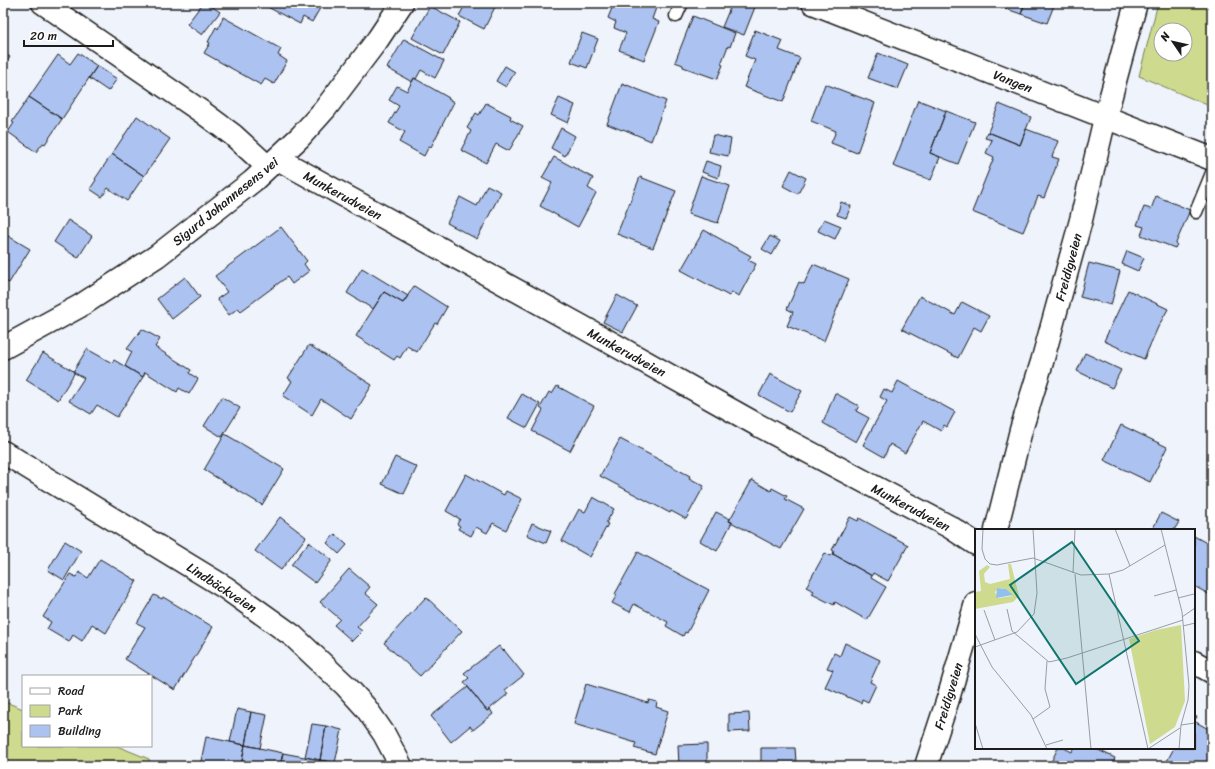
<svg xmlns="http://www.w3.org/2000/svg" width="1215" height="769" font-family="Sriracha,sans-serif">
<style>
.green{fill:#cedb8e;stroke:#757c55;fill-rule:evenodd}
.building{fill:#acc3f1;stroke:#1c1c1c}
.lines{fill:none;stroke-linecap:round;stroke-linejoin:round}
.lane-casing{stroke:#1c1c1c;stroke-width:15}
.street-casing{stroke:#1c1c1c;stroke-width:25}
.lane{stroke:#fff;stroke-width:12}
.street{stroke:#fff;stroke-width:22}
.labels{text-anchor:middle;stroke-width:3;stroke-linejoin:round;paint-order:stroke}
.street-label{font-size:13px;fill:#1c1c1c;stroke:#fff}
.inset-road{fill:none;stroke:#9a9da2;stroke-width:1}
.view{fill:#0f766e;fill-opacity:0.15;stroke:#0f766e;stroke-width:2}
.inset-edge{fill:none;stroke:#1c1c1c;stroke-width:2}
</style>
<rect width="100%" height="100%" fill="#eef3fc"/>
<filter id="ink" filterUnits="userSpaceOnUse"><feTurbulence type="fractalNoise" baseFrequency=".025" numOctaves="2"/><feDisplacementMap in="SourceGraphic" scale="8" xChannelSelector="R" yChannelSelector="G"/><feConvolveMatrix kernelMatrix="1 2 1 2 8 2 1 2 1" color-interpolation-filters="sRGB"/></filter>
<g filter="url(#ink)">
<path class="green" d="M1158,3H1212V107L1139,76ZM1161,30H1185V54H1161Z
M3,701L23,709V746H117L149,759L151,766H3Z"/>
<path class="building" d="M203,3H207L220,12L202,35L187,24Z
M260,3H323L312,22L303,17L300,24Z
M466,3H497L484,29L459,16Z
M614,3H653L657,5L652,19L659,22L644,60L619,50L626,33L614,28L616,22L608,18Z
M732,3H743L755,7L744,35L722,27Z
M996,3H1025L1021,14L995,5Z
M1025,3H1055L1047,23L1021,14Z
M430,6L460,22L443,55L412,38Z
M693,16L735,33L730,47L728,46L721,64L723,65L717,79L683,67V65L675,62Z
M223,17L281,49L278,55L287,61L274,84L265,79L261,85L204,53L210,43L208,42L216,27L218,29Z
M755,30L783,41L779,50L800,58L783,102L744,87L755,60L745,56Z
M582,33L598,39L587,68L571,62Z
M404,39L444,61L435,78L421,70L416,79L414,78L412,82L387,68Z
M3,52L10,57L3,67Z
M78,53L97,66L62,119L29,97L58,55L70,64Z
M878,53L908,65L898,89L868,78Z
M97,66L117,79L108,91L89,78Z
M505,66L515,72L506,87L496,81Z
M414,78L449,98L448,99L454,102L431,147L429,146L424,156L399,142L405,132L389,123L399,106L389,100L397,86L407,91Z
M622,84L627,86V85L666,101L651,141L623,129L622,130L607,124Z
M825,84L875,103L857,153L831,143L836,131L811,121Z
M29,97L62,119L45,144L43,143L36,152L8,132L14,123L12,122Z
M559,98L575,105L568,123L551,115Z
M918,100L946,111L930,153L940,157L931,180L893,166Z
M486,103L511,116L510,119L523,126L509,151L496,144L486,163L461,150L471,131L467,128L476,113L479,115Z
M999,104L1031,117L1020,145L988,132Z
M946,111L975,122L958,164L930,153Z
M137,116L170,139L144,176L112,154Z
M561,128L575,136L565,156L551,148Z
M1026,129L1058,141L1052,157L1059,159L1044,198L1038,196L1023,232L972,212L994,157L986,153L992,140L985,138L988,132L1020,145Z
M713,135L731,139L728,156L709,152Z
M112,154L144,176L127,201L108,188L102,197L90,189L96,180L95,179Z
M554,157L593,178L588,188L596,193L578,227L540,206L552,183L542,178Z
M706,161L721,166L718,178L702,172Z
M791,170L806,178L798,194L783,186Z
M701,176L730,186L718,223L688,214Z
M640,177L676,191L653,248L617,234Z
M487,185L501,192L477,239L447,223L460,197L477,206Z
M1156,196L1190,210L1176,243L1177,244L1175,248L1141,235L1144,227L1137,225L1144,207L1151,209Z
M841,202L851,206L846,218L837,215Z
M824,219L841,226L835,239L818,231Z
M68,220L92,236L78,258L54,242Z
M281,227L307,261L304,264L309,271L292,284L287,277L241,311L238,308L229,315L217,299L227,292L215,276Z
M704,230L751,256L748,260L756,264L739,296L731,292L729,296L681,270Z
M3,233L30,249L9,283L3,280Z
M770,236L780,241L772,255L762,249Z
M1127,251L1144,258L1138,271L1122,264Z
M1089,263L1120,271L1111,305L1080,297Z
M813,264L849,279L824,341L787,326L793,312L787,309L799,282L804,284Z
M362,268L408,296L403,303L384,292L373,309L347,293Z
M185,277L200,297L172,319L157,299Z
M414,286L447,307L437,324L435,323L417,352L407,346L400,358L397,356L394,360L356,336L384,292L403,303Z
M1128,290L1168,309L1158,327L1144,359L1104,341Z
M617,295L637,306L623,332L603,322Z
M920,296L955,315L962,302L989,316L981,331L974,327L958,358L902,329Z
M142,329L160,339L155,347L191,370L189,373L198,379L189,394L179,388L177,392L145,372L143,377L125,366L132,352L127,349Z
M309,345L372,385L351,419L321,399L312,415L283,396L292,381L288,378Z
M87,349L112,363L114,360L143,377L117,417L97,405L91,414L69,401L84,378L73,372Z
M43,353L75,372L58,400L26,380Z
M1085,353L1121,370L1112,388L1077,371Z
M770,374L802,391L790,412L759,395Z
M898,381L955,412L947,427L944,425L941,431L923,421L905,453L890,444L884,457L863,445L887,401L880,397L884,389L892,393Z
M557,386L594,406L570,451L532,431L543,410L540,408L549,392L552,394Z
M835,393L859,406L856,411L869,418L856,442L823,423Z
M522,394L540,404L527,428L508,418Z
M222,397L240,408L222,437L204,426Z
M1121,425L1167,447L1150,482L1104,460Z
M225,434L284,469L262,505L204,470Z
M620,439L690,476L689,478L704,486L686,519L671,511L670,513L600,476Z
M1212,448V462L1207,459Z
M395,457L417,467L404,494L382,484Z
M466,474L504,495L506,491L522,499L506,530L493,523L487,533L476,527L471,536L458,529L460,526L457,524L460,519L446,511Z
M752,480L771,491L772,488L787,496L785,499L804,509L781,549L729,521Z
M593,497L614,509L606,523L608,524L590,557L562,541L579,509L585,512Z
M716,512L730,519L729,521L732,522L717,551L700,541Z
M1161,513L1179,522L1174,530H1152Z
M280,517L306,537L281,570L255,551Z
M850,517L858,521L859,518L908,545L888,581L873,573L872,576L833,554L834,551L832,550Z
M532,523L551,531L546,543L527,535Z
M335,534L347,545L339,554L327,543Z
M1194,536L1212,546L1209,553L1212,555V596L1194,586Z
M65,541L81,551L64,580L48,570Z
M309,542L332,560L315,583L291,565Z
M638,552L709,590L687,633L685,632L683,636L666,626L668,622L634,604L630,612L612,603L617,595L615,594Z
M825,553L831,556L833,554L872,576L871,578L886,587L867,620L835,602L834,605L812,594L814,591L806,587Z
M100,559L137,581L106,633L92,624L82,641L73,635L69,642L47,629L51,622L43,617L70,574L76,577L79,572L88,578Z
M349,569L370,587L365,593L378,604L357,627L362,631L352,641L334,625L340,619L320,602Z
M154,595L162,599L163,597L213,627L175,690L125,659L145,627L137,623Z
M426,597L462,631L420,676L384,643Z
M845,643L880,660L870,682L876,685L868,702L862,699L861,703L825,687L833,670L827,668L834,653L840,656Z
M499,646L503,651L504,650L524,675L505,690L508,694L487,711L464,682L469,678L464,673Z
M586,684L648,703L649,700L657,702L656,707L668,711L655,754L634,748L636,743L574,724Z
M468,687L487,711L490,709L493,714L473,730L470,726L451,742L431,716Z
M237,709L251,712L245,745L230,742Z
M251,712L267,715L260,748L245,745Z
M749,713L750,731L729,732V714Z
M1194,716L1197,717L1194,721L1212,731V766H1172L1166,763L1174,748H1194Z
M312,724L326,726L320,760L305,757Z
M326,726L342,730L335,763L320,760Z
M206,737L245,745L241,766H200Z
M707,744V766H679L678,745Z
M245,745L283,753L280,766H241Z
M761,748H795L796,762H818V766H739V763H761Z
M1058,748H1064L1072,752L1074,748H1094L1115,758L1112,766H1049Z
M283,753L320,760L318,766H280Z
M320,760L335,763L349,766H318Z"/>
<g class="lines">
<defs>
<path id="lane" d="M676,16L682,3
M1196,212L1212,173"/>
<path id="street" d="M43,3L202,112L233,135L268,167
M813,3L1212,159
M278,159L581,326L756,424L950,527L976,544
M3,348L80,306L157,256L253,181L300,137L325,109L378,39L402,3
M3,452L226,588L293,636L346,686L366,708L384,734L401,766
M996,530L1021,430L1042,362L1081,220L1105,118L1136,3
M1194,662L1212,672
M926,766L948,699L976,603"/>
</defs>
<use href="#lane" class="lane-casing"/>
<use href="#street" class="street-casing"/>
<use href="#lane" class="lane"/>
<use href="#street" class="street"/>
</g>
</g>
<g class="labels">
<g class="street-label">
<text transform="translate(1013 81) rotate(22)" y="5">Vangen</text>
<text transform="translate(343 195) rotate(29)" y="5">Munkerudveien</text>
<text transform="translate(225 201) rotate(-39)" y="5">Sigurd Johannesens vei</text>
<text transform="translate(1068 267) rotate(-75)" y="5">Freidigveien</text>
<text transform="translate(627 352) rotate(29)" y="5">Munkerudveien</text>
<text transform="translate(911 507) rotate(28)" y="5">Munkerudveien</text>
<text transform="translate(222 587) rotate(33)" y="5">Lindbäckveien</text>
<text transform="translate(948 696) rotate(-73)" y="5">Freidigveien</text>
</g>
</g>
<g transform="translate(975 529)">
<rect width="220" height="220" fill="#eef3fc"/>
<path d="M33,35H36L44,67L38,73L0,80V63L6,62L4,42L12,36L15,38L9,45L10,53L15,55L35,50ZM24,59L31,60L37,67L23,69L20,63ZM206,96L210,172L200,198L175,215L154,110L181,101Z" fill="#cedb8e" fill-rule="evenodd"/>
<path d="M22,59L31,60L38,66L21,69Z" fill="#91c0ec"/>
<path class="inset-road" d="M8,0L7,20L10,30L15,35L22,36L58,29L106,46L134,45L148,41L190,16M140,0L155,37M186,0L207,83L214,157L213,171L206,196L204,220M98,44L100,0M100,45L116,220M134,45L173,220M179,67L201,61M203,69L219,65M32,80L37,102L74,133L92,129L208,91M9,81L20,111M207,88L220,79M208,97L220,94M0,105L17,138L56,186L72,220M0,118L42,103L59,85L62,64L58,0M58,190L75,178L70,160L72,132M0,194L8,220M206,196L220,194M71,216L88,211M173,220L205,199"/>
<path class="view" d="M97,13L164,112L101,155L35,56Z"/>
<rect width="220" height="220" class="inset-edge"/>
</g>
<rect width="1215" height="769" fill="none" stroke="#fff" stroke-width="16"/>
<rect x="8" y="8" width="1199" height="753" fill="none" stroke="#1c1c1c" stroke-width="1.5" filter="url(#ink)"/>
<rect x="22" y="675" width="130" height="72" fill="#ffffff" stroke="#a4a4a4"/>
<rect x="30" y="688" width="20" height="6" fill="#ffffff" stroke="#a4a4a4"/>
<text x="58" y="695" font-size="12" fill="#1c1c1c">Road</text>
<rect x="30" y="705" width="20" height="12" fill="#cedb8e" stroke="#a4a4a4"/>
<text x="58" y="715" font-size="12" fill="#1c1c1c">Park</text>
<rect x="30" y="725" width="20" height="12" fill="#acc3f1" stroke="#a4a4a4"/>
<text x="58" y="735" font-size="12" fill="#1c1c1c">Building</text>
<g transform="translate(1173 42) rotate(304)"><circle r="19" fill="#ffffff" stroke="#a4a4a4"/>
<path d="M0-3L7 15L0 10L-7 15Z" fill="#1c1c1c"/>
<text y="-6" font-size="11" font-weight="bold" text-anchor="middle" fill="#1c1c1c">N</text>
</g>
<path d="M24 40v6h89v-6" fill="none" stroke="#1c1c1c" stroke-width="2"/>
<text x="30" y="40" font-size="12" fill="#1c1c1c" stroke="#ffffff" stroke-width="3" paint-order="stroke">20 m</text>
</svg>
